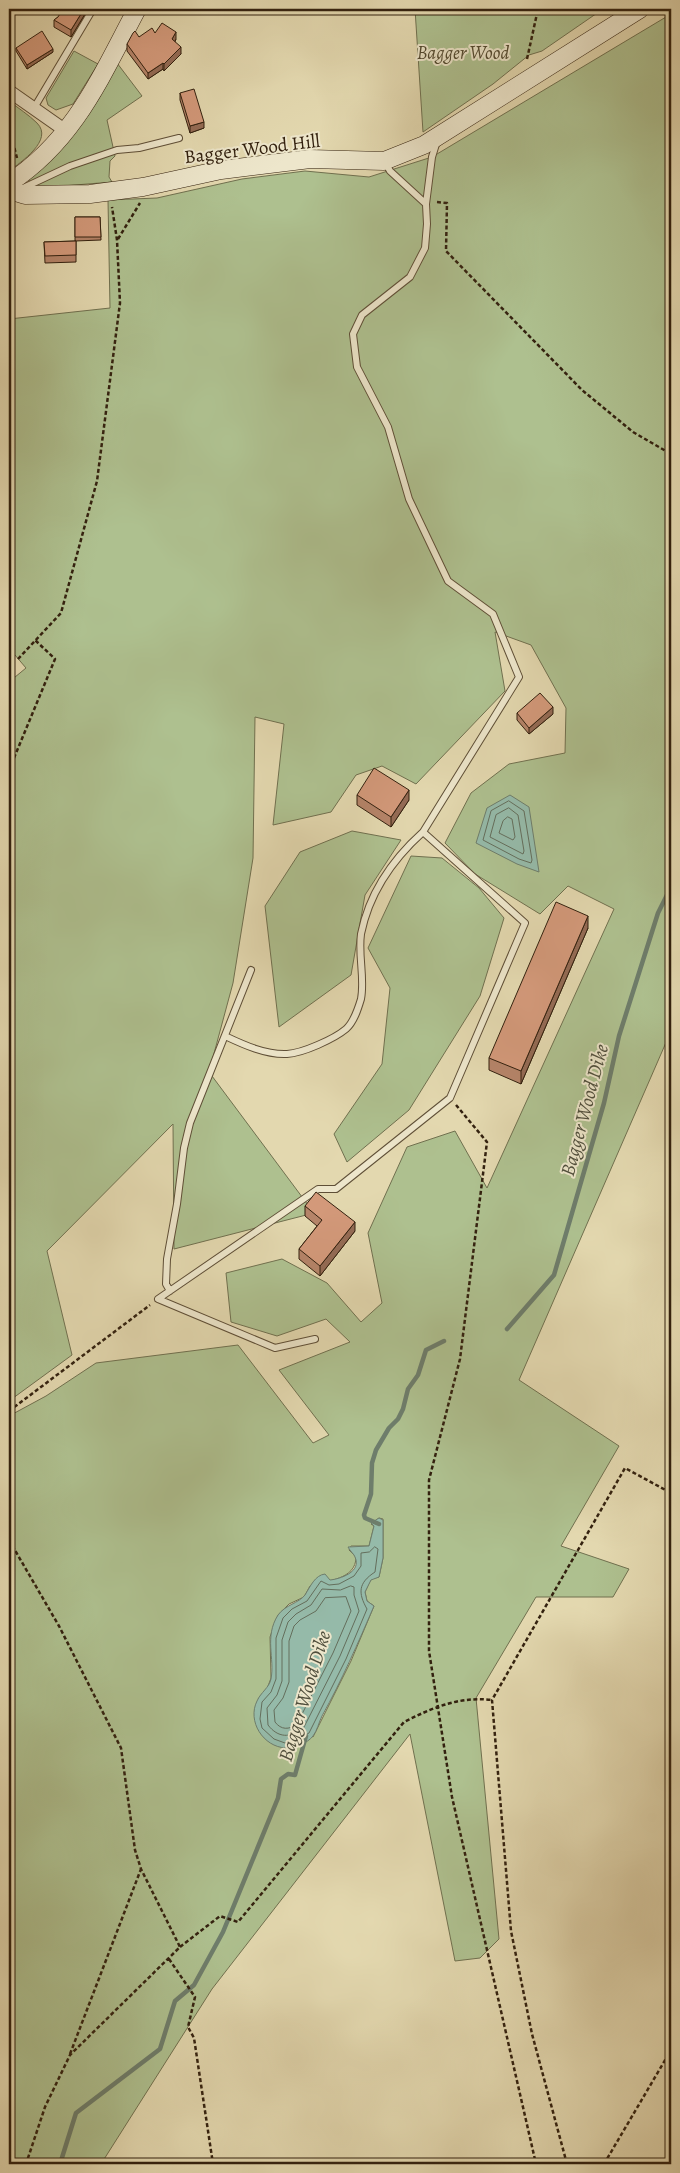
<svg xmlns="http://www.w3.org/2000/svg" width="680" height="2173" font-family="Alegreya,serif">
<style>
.green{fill:#aec08f;stroke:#70704f;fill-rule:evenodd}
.water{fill:#95baa9;stroke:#6e7d6b}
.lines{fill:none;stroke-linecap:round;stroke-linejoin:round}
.shore{stroke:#646e5c;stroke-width:1}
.stream{stroke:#6e7d6b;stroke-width:4.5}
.lane-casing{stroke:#5f4f37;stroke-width:8}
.street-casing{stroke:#5f4f37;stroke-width:14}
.secondary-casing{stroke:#33210f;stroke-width:19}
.path{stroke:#33210f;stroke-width:2.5;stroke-dasharray:4 2.5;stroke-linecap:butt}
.lane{stroke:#ede6cb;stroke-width:6}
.street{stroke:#ede6cb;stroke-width:12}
.secondary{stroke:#ede6cb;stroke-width:18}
.wall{fill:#b58469;stroke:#33210f}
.shaded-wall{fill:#946b55;stroke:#33210f}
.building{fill:#d3997a;stroke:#33210f}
.labels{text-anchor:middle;stroke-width:4;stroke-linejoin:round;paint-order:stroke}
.park-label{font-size:19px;font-style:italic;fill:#52492f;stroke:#ede6cb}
.street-label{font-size:19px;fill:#33210f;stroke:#ede6cb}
.water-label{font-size:20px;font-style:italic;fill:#504f3d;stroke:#ede6cb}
</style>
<rect width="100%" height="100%" fill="#e3d8af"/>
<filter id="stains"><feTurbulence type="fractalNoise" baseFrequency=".004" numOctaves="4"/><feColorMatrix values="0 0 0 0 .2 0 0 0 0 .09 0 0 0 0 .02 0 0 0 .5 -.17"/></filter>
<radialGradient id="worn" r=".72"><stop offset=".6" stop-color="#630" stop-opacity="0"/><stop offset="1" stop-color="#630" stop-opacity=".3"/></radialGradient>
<path class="green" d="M415,9H603L542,51L529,55L493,84L423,132Z
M671,14V1031L519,1380L619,1446L561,1546L629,1569L613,1597H536L476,1698L499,1939L480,1958L455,1961L410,1734L212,1989L101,2164H9V1416L46,1396L96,1363L238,1345L313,1443L329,1435L279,1370L350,1342L326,1319L277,1336L231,1322L226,1273L282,1259L327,1283L361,1322L382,1303L368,1233L407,1147L455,1131L487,1188L614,909L568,886L540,914L475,874L445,843L471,793L509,764L565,753L566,708L531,645L495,632L505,691L416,784L382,766L356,775L331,812L273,825L284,724L255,717L253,858L233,983L209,1072L314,1213L174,1249L173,1124L47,1251L72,1355L9,1401V682L26,668L9,648V319L110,308L108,200L157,198L242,179L305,171L369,177L432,157ZM379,1518L383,1519V1558L379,1577L371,1579L365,1592L367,1601L374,1606L351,1661L313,1737L258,1699L267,1689L271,1678L270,1637L278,1615L289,1604L304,1597L310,1586C327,1580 356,1580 356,1557L349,1550L351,1546H369L374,1526L371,1524Z
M74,51L98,64L73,104L56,110L48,105L46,98Z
M117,63L142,96L107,120L115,156L110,161L109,177L112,182L38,188L29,182L30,177L72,136L98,100Z
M9,101C18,108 29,115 37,123C54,140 21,162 9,171Z
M352,831L401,840L365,895L351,975L279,1027L265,906L300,852Z
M411,856L442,858L479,888L504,918L480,996L409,1110L347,1162L334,1134L382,1064L390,988L368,948Z"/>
<path class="water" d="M510,795L529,807L539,872L517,864L476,843L487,808Z
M379,1518L383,1520V1558L379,1577L371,1580L365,1592L367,1601L374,1606C358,1643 342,1680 322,1716C319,1722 317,1731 313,1736C308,1743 294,1748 286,1748C263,1747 247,1721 257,1701C261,1692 269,1688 271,1679C275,1658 264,1637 278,1615C285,1605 299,1603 305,1595C310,1587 315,1575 325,1574L330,1580C340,1579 362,1572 355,1557C354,1554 350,1551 348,1547L369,1546L374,1526L371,1523Z"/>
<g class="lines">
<path class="shore" d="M509,801L524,811L532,860L531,863L519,859L483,840L491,811Z
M509,808L518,815L524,851L523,854L490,837L496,815Z
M508,817L512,819L515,837L513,840L499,833L503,821Z
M375,1547L378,1549L375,1572C358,1583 358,1593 367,1609L346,1659L309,1733L295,1741L285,1743L274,1739L262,1728L260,1719L262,1702L271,1692L276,1679V1638L283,1618L292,1609L307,1601L321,1581L329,1585L339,1584L354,1576L361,1566V1553L369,1552Z
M351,1586L354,1587V1595L359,1611L340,1656L303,1729C290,1738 278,1738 268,1725L267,1708L277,1695L282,1681V1640L288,1622L296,1614L311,1605L322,1589L340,1590Z
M346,1597L351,1611L333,1653L297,1724C289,1730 281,1730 275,1722L274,1710L283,1698L289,1682V1641L294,1626L300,1620L316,1611L325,1598Z"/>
<path class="stream" d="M507,1329L554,1275L604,1103L619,1036L658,913L671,887
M379,1524L365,1518L364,1515L371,1494L372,1463L376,1450L389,1428L398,1419L403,1409L408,1389L418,1375L426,1350L444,1341
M60,2164L76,2113L160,2049L175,2001L194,1985L223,1932L278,1798L281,1779L288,1774L295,1775L306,1736"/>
<defs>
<path id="lane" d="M34,108L93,9
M21,189L70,166L117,150L139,148L179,138
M426,204L432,157L437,141
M225,1036C244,1045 266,1055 287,1054C303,1053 334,1039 346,1029C354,1022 358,1009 361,999C365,978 358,956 361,934C369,894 393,859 423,832
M170,1291L166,1284L167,1259L177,1204L184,1148L190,1123L251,970
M315,1339L275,1348L158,1299L318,1189H336L450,1098L525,923L423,832L519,677L493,614L448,581L409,499L388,427L357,367L353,334L362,315L410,277L425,248L427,224L426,204L390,171L385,162"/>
<path id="street" d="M9,91L66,131"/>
<path id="secondary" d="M9,183C75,140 101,76 137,9
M9,190L25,195L90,194L143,187L221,170L310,159L384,161L424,145L640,9"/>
</defs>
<use href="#lane" class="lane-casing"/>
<use href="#street" class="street-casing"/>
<use href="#secondary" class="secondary-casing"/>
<path class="path" d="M527,59L538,9
M13,110L11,113L12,139L17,158
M437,202L447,203L446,251L582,390L633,432L671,454
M118,239L140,203
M18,659L61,613L97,481L120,303L117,240L112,207
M9,770L55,659L35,640
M456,1105L487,1142L460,1359L429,1480V1651L452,1797L536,2164
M9,1411L150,1305
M9,1540L59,1626L121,1748L135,1850L141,1869L180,1947L70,2055L45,2107L26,2164
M180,1947L220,1916L238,1922L404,1722C432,1708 459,1696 492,1700
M169,1959L195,1997L188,2027L194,2038L213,2164
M70,2054L141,1869
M567,2164L532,2034L511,1931L492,1700L625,1468L671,1493
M604,2164L671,2050"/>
<use href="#lane" class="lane"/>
<use href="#street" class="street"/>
<use href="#secondary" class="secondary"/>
</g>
<path class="wall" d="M9,9L12,27V31H9Z
M88,9L71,37L54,27V20L58,17Z
M155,33L176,39L175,42L181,54L164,71L163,69L148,79L127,51V44L139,37Z
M16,48L53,52L27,69L16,51Z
M180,93L204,128L190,133L180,100Z
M9,207L12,237V243H9Z
M75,217H100L101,240L75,241Z
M76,241V262L45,263L44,242Z
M517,713L553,714L529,734L517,720Z
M357,795L409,800L391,827L357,805Z
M588,928L521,1084L489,1070V1058Z
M305,1206L355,1231L320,1276L299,1259V1249L317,1226L305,1216Z"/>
<path class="shaded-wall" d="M84,9H88L71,37V30Z
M176,32V39L172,46V39Z
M181,47V54L164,71V64Z
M53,49V52L27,69V65Z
M163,63V69L148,79V73Z
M204,122V128L190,133V126Z
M553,707V714L529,734V728Z
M409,790V800L391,827V817Z
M588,916V928L521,1084V1071Z
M355,1222V1231L320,1276V1266Z"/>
<path class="building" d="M9,9H11L12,27L9,28Z
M63,9H84L71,30L54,20L58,17Z
M162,23L176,32L172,39L181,47L164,64L163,63L148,73L127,44L133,33L135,31L139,37L152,28L155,33Z
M42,31L53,49L27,65L16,48Z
M194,89L204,122L190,126L180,93Z
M9,207H10L12,237H9Z
M75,217H100L101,237H75Z
M76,241V255L45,256L44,242Z
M540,693L553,707L529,728L517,713Z
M374,768L409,790L391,817L357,795Z
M556,902L588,916L521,1071L489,1058Z
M316,1192L355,1222L320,1266L299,1249L322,1220L305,1206Z"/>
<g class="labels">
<g class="park-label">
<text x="463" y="59">Bagger Wood</text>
</g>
<g class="street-label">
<text transform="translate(252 148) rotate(-7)" y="7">Bagger Wood Hill</text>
</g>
<g class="water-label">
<text transform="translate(584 1110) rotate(-75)" y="7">Bagger Wood Dike</text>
<text transform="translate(304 1696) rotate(-73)" y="7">Bagger Wood Dike</text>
</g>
</g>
<rect width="680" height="2173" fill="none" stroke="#e3d8af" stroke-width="30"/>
<rect x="10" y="10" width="660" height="2153" fill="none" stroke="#33210f" stroke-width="2.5"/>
<rect x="15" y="15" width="650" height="2143" fill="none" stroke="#33210f"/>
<rect width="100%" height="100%" filter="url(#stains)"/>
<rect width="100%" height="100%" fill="url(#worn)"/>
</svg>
